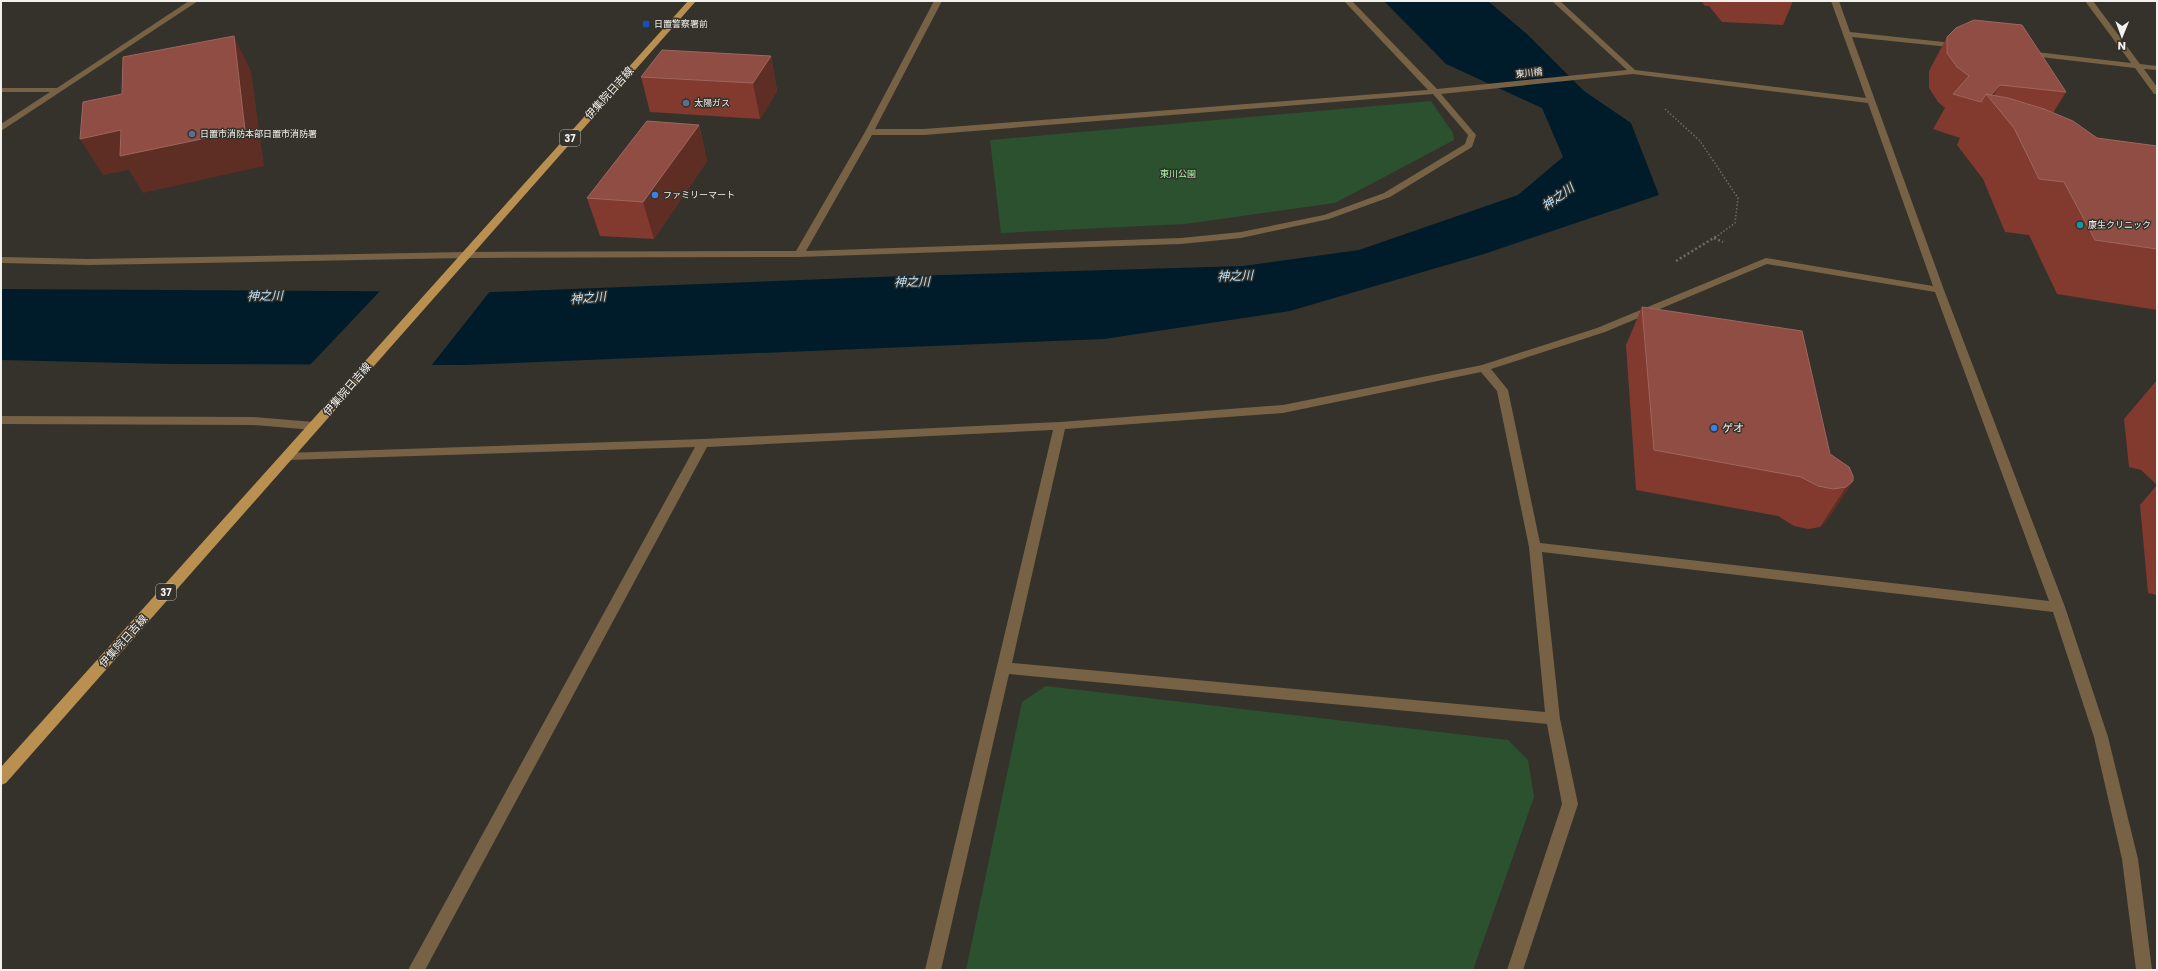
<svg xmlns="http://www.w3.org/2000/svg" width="2158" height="971" font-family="Poppins,'Noto Sans JP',sans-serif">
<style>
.green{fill:#2b512e}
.water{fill:#001c2a}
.pier{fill:#35322c}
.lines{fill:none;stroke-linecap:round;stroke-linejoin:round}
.path-far1{stroke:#6f6c67;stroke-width:1.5;stroke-dasharray:1.5 2;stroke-linecap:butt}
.path{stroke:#6f6c67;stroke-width:2.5;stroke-dasharray:2 2.5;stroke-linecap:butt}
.minor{fill:#776245;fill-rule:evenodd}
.major{fill:#ba9051;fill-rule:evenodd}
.wall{fill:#82392e}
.shaded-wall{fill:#5e2e25}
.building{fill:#8f4d43;stroke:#9e665e}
.transit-dot{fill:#1a4fb4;stroke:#35322c;stroke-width:1.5}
.service-dot{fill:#5c6f8a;stroke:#35322c;stroke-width:1.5}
.shop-dot{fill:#3f7fe0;stroke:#35322c;stroke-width:1.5}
.culture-dot{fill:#0f9aa8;stroke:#35322c;stroke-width:1.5}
.labels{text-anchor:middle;stroke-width:3;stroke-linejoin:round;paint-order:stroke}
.far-poi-label{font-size:9px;fill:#f3f1ed;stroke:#35322c;text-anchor:start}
.far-street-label{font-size:9px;fill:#f3f1ed;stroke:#35322c}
.far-park-label{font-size:9px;fill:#a3fca8;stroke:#35322c}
.shield{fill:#35322c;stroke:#bab8b3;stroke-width:1}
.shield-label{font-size:10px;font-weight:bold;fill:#f3f1ed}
.street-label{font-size:11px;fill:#f3f1ed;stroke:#35322c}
.poi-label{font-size:11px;fill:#f3f1ed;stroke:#35322c;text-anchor:start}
.water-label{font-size:12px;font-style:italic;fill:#b8e4fd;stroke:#35322c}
</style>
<rect width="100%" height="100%" fill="#35322c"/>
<path class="green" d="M1431,101L1453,133L1454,140L1335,203L1185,224L1001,233L990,140Z
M1046,686L1508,740L1528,760L1534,797L1473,970H966L1022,702Z"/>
<path class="water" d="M1384,1H1488L1527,34L1584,91L1631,123L1659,195L1484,254L1290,311L1104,339L464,365L170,364L1,360V289L493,292L877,277L1243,266L1359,250L1518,195L1563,157L1542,108L1446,64Z"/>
<path class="pier" d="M382,289L491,290L431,366H309Z"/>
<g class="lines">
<path class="path-far1" d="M1665,109L1700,141L1738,198L1735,223L1716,237"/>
<path class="path" d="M1714,238L1723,242
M1676,261L1717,236"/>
<path class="minor" d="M189,1H198L1,131V124L50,92H1V88H57Z
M934,1H942L875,129H924L1428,90L1344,1H1352L1437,89L1627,70L1552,1H1560L1635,70L1866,98L1831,1H1839L1850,32L1962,44V48H1959L1852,37L1944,290L2065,607L2108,737L2138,859L2152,970H2136L2122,859L2094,737L2053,612L1542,552L1560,719L1578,804L1523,970H1507L1562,804L1547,724L1009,674L941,970H925L1053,430L707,447L425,970H408L695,447L288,460L282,456L284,453L703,439L1060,422L1283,405L1482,365L1597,328L1766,258L1933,286L1868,103L1633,74L1441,94L1476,135L1472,147L1390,197L1329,219L1241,238L1181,244L799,257L464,258L89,265L1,263V257L89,259L464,252L796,251L865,132ZM1433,94L1468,135L1465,144L1384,193L1324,215L1241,232L1181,238L806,251L872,135H924ZM1767,264L1935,292L2049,601L1540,543L1508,390L1491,369L1605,332ZM1481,372L1497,391L1529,547L1545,712L1012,663L1065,429L1283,413Z
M2085,1H2093L2140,64L2157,66V70L2144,69L2157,87V94H2154L2135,68L2024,55V51H2027L2131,63Z
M1,416L253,417L314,422L320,426L314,430L253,425L1,424Z"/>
<path class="major" d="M688,1H696L6,783L1,785V767Z"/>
</g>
<path class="wall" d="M1680,1H1793L1783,25L1722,22L1709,6H1705L1701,1Z
M1947,37L2066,92L2053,113L2097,138L2157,146V310L2057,294L2029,235L2005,232L1983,179L1957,145L1960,138L1933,129L1945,108L1938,102L1929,88V71Z
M771,56L777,91L760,119L650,112L641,77Z
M699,125L707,161L654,239L600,236L587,198Z
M1642,307L1830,454L1853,481L1827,520L1820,527L1808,529L1794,526L1778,516L1636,490L1626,345Z
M2157,380V485L2141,470L2129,467L2124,419Z
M2157,485V595L2148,593L2140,505Z"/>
<path class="shaded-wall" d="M234,36L251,71L264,166L143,193L129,170L103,175L80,139Z
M771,56L777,91L760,119L753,83Z
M2000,85L1991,100L1988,97Z
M699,125L707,161L654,239L643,202Z
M1853,481L1827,520L1820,527L1846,487Z"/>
<path class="building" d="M1974,20L2022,25L2066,92L2000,85L1991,95L1986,94L1981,102L1953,94L1969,76L1957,67L1947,53V37L1956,28Z
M234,36L245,130L120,156L121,130L80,139L83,102L122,94L123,57Z
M662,50L771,56L753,83L641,77Z
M1986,94L2008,98L2044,109L2073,121L2097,138L2157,146V249L2095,240L2064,182L2039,179L2014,128Z
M647,121L699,125L643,202L587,198Z
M1642,307L1802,331L1830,454L1849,467L1853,476V481L1846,487L1833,489L1818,486L1801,477L1654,450Z"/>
<rect class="transit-dot" x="642" y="20" width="8" height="8" rx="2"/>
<g class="service-dot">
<circle cx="686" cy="103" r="4"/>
<circle cx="192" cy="134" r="4"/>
</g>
<g class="shop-dot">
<circle cx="655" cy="195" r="4"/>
<circle cx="1714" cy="428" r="4"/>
</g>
<circle class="culture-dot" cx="2080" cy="225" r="4"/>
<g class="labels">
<g class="far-poi-label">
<text x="654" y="27">日置警察署前</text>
<text x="694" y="106">太陽ガス</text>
<text x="200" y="137">日置市消防本部日置市消防署</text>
<text x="663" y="198">ファミリーマート</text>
<text x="2088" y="228">康⽣クリニック</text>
</g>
<g class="far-street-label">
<text transform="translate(1529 73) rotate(-6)" y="3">東川橋</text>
</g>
<g class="far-park-label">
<text x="1178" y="177">東川公園</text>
</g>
<g class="shield">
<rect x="560" y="130" width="20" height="16" rx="3"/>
<rect x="156" y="584" width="20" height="16" rx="3"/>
</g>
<g class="shield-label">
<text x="570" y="142">37</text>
<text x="166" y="596">37</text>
</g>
<g class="street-label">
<text transform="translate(609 93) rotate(-48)" y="4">伊集院日吉線</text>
<text transform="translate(347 389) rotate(-49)" y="4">伊集院日吉線</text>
<text transform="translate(123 641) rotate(-48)" y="4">伊集院日吉線</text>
</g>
<g class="poi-label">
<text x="1722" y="432">ゲオ</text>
</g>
<g class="water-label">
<text transform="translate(1558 197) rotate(-36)" y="4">神之川</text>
<text transform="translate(1235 276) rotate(-2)" y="4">神之川</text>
<text transform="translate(912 282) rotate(-1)" y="4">神之川</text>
<text transform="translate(265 296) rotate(-1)" y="4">神之川</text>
<text transform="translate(588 298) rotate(-5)" y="4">神之川</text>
</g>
</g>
<rect width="2158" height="971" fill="none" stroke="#f3f1ed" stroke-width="4"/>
<g transform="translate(2122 36) rotate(181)" stroke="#35322c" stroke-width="3" paint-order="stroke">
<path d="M0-3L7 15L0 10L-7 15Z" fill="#f3f1ed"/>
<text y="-6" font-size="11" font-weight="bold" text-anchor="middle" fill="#f3f1ed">N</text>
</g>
</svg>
